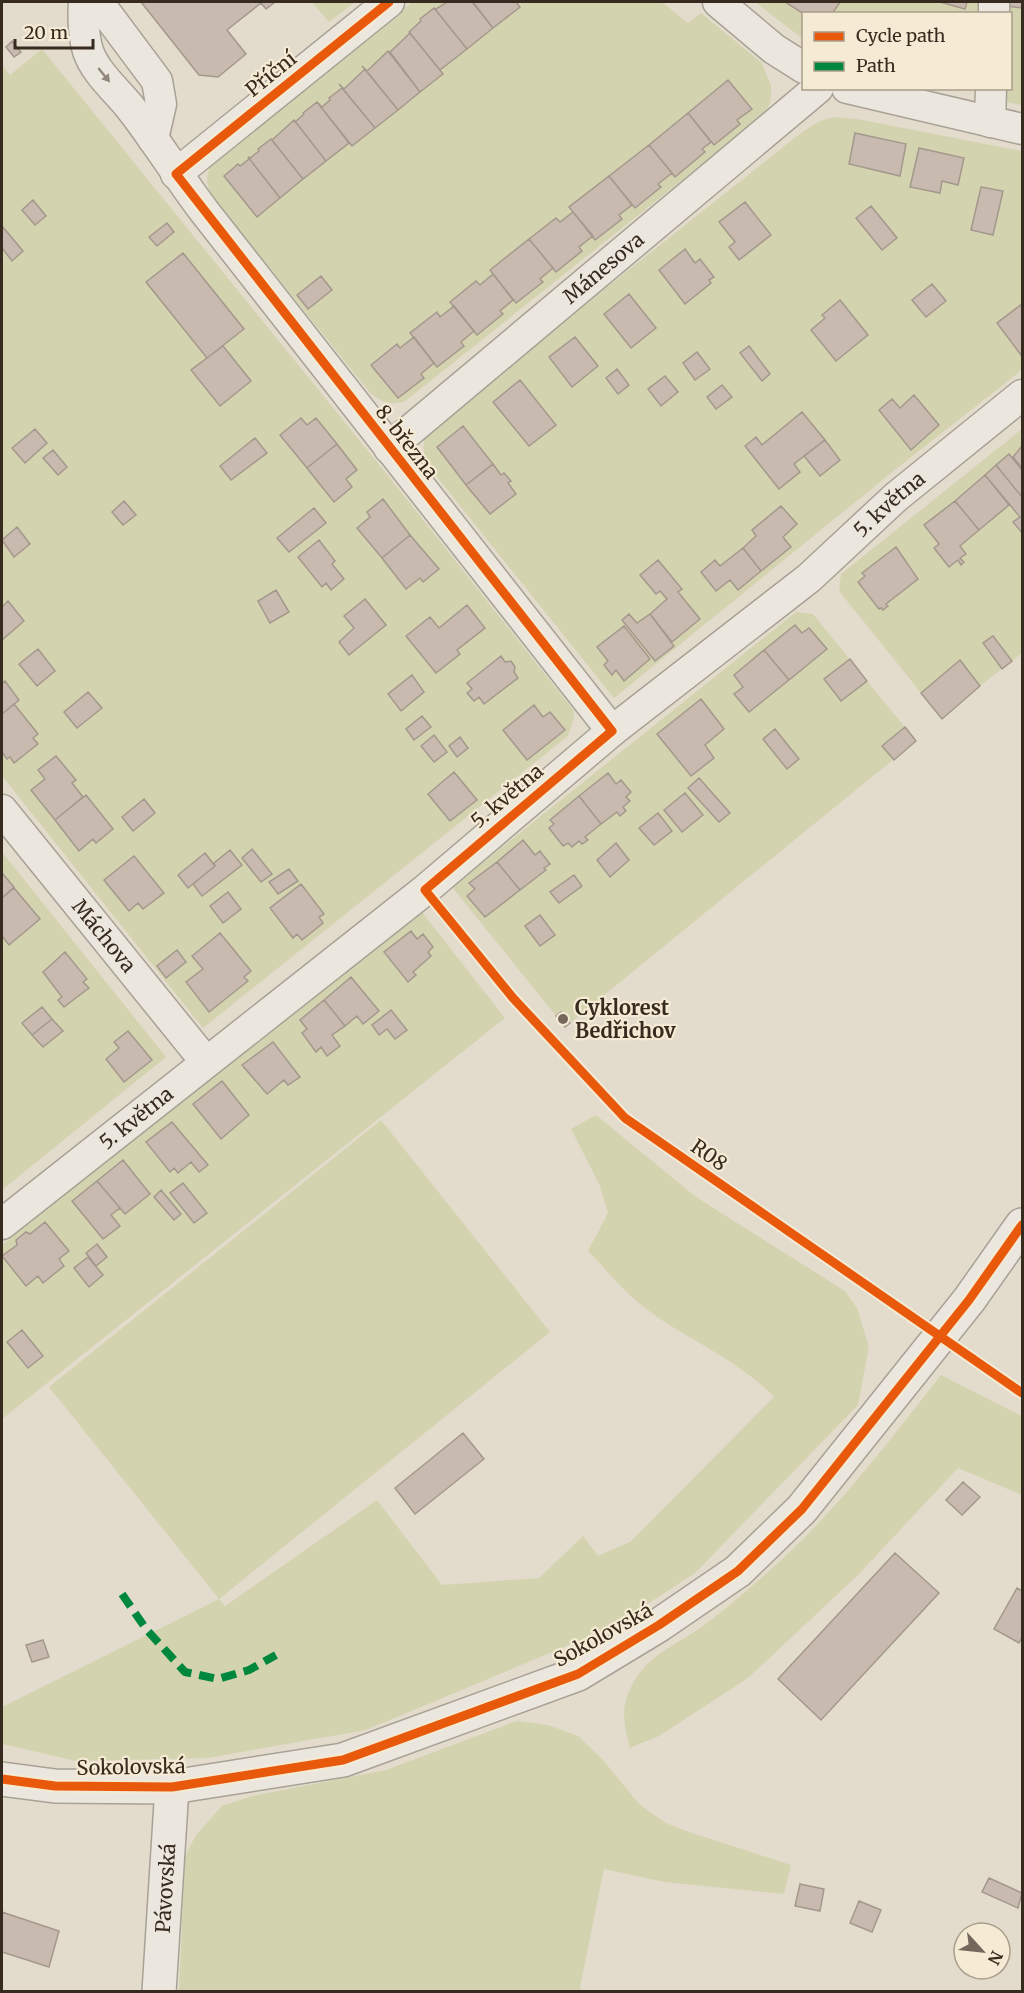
<svg xmlns="http://www.w3.org/2000/svg" width="1024" height="1993" font-family="Merriweather,serif">
<style>
.green{fill:#d4d3af}
.building{fill:#c8baae;stroke:#a4988c;stroke-width:1.5}
.lines{fill:none;stroke-linecap:round;stroke-linejoin:round}
.minor-casing{stroke:#a8a196;stroke-width:33}
.tertiary-casing{stroke:#a8a196;stroke-width:36}
.minor{stroke:#ece7de;stroke-width:30}
.tertiary{stroke:#ece7de;stroke-width:33}
.quiet{stroke:#00873e;stroke-width:8;stroke-dasharray:15 8;stroke-linecap:butt}
.cycleway-casing{stroke:#f5ead3;stroke-width:13}
.cycleway{stroke:#e8590c;stroke-width:9}
.oneway{fill:#92887e}
.poi-dot{fill:#73685b;stroke:#f5ead3;stroke-width:2}
.labels{text-anchor:middle;stroke-width:4.5;stroke-linejoin:round;paint-order:stroke}
.street-label{font-size:20px;fill:#372a1e;stroke:#f5ead3}
.poi-label{font-size:20px;font-weight:bold;fill:#372a1e;stroke:#f5ead3;text-anchor:start}
</style>
<rect width="100%" height="100%" fill="#e3dccd"/>
<path class="green" d="M312,2H355L329,22Z
M412,2H662L688,23L701,13L762,63L771,86V96L770,104L760,118L404,402C390,405 382,402 371,394L211,195C204,178 206,169 219,156Z
M755,2H981L980,13L804,14L803,39Z
M1007,6L1022,8V105L1000,101V89L1010,88V14L1001,13Z
M42,49L390,478L574,711V719L568,736L203,1028L2,776V65L10,75Z
M835,117L857,119L1022,151V370L896,469L614,698L429,467C420,449 422,437 436,423L797,136C810,127 820,119 835,117Z
M1022,429V653L980,686L942,719L839,591L841,574Z
M796,612L813,614L916,741L565,1027L452,887Z
M2,852L166,1057L2,1190Z
M421,911L505,1018L2,1419V1245Z
M596,1115L696,1197L845,1291L857,1308L869,1347L858,1405L695,1573L612,1627L366,1730L208,1758L76,1761L2,1744V1707L219,1599L49,1387L381,1120L550,1332L219,1599L225,1606L377,1500L442,1585L539,1578L583,1536L598,1556L630,1542L774,1397C736,1357 683,1339 640,1304C621,1289 605,1268 588,1251L608,1213L600,1186L571,1129Z
M941,1375L1022,1416V1495L958,1468L859,1574L748,1678L659,1736L630,1748C622,1719 620,1702 638,1675C653,1653 679,1643 700,1628C723,1612 745,1592 767,1573C833,1515 887,1444 941,1375Z
M517,1721L548,1725L578,1736L603,1760L640,1805L666,1823L686,1831L791,1865L784,1894L664,1882L604,1869L580,1987L581,1991H179L185,1856L196,1835L222,1806L252,1796L386,1770Z"/>
<path class="building" d="M141,2H275L266,9L261,3L227,30L246,54L218,77L199,75Z
M447,2H472L493,28L467,49L434,8L436,9Z
M473,2H516L520,7L493,28Z
M785,2H840L832,14H804Z
M940,2H967L965,9Z
M1007,2H1022V8L1007,6Z
M434,8L467,49L440,70L409,32L421,21L420,19Z
M410,33L443,74L420,92L390,52Z
M12,41L21,52L14,57L6,47Z
M388,51L420,92L398,110L362,66L367,71Z
M365,69L398,110L375,128L339,84L344,89Z
M728,80L752,109L737,120L740,124L714,145L688,113Z
M342,88L375,128L352,146L317,102L322,107L330,100L329,98Z
M317,102L349,143L326,161L294,120L295,122L304,114L303,113Z
M688,113L711,142L702,149L705,152L675,177L649,145Z
M294,120L326,161L303,179L272,140Z
M855,133L906,144L900,176L849,164Z
M271,139L303,179L280,198L248,157L250,158L259,151L258,149Z
M649,145L672,173L658,184L661,187L635,208L609,176Z
M919,148L964,158L958,185L942,181L940,193L910,187Z
M248,157L280,198L257,217L224,176L238,164L240,166L249,159Z
M609,176L632,205L619,215L622,219L595,240L569,207Z
M981,187L1003,191L993,235L971,230Z
M33,200L46,216L35,225L22,210Z
M745,202L771,235L739,260L729,247L735,242L719,222Z
M871,206L897,238L882,250L856,218Z
M573,212L593,236L579,247L582,251L556,272L529,239L556,218L560,222Z
M167,223L174,232L157,246L149,237Z
M2,226L23,251L12,261L2,248Z
M529,239L553,268L540,279L543,282L516,303L490,270Z
M685,249L695,263L700,259L714,277L709,280L711,283L685,304L659,270Z
M183,253L244,329L207,358L146,282Z
M493,274L513,300L500,311L503,314L477,335L450,302L476,281L480,285Z
M321,276L332,290L308,309L297,295Z
M932,284L946,301L926,317L912,300Z
M629,294L656,328L631,348L604,314Z
M840,300L868,335L836,361L811,330L825,318L822,315Z
M1022,304V354L1021,355L997,323Z
M454,306L474,331L461,342L464,346L437,367L410,333L437,312L440,317Z
M414,337L434,363L421,374L424,378L398,398L371,365L397,344L400,348Z
M575,337L598,366L572,387L549,357Z
M223,346L251,381L220,406L191,370Z
M749,346L770,374L762,381L740,353Z
M697,352L710,369L695,380L683,363Z
M617,369L629,385L618,394L606,378Z
M665,376L678,392L661,406L648,389Z
M520,380L556,425L529,446L493,402Z
M722,385L732,397L716,409L707,397Z
M914,395L939,425L911,450L879,410L892,399L900,408Z
M802,412L825,440L794,464L800,472L779,489L745,446L756,437L762,445Z
M301,418L307,425L316,418L337,444L307,468L280,435Z
M463,426L493,464L466,485L437,447Z
M35,429L47,443L25,463L12,448Z
M255,438L267,453L231,480L220,466Z
M825,440L840,460L820,476L804,456Z
M337,444L357,470L346,479L352,487L334,502L307,468Z
M1022,446V468L1013,457Z
M53,450L67,467L58,475L43,458Z
M1009,454L1022,470V497L996,465Z
M493,464L501,475L504,473L511,481L508,483L516,494L490,514L466,485Z
M996,465L1022,497V533L1013,522L1020,517L985,475Z
M985,475L1009,505L979,530L955,501Z
M383,499L410,535L382,558L357,528L370,517L367,512Z
M124,501L136,515L123,525L112,512Z
M955,501L979,530L960,546L966,554L960,558L964,562L961,565L958,560L949,567L934,548L939,544L924,525Z
M781,506L797,524L783,537L791,547L761,571L743,548L756,536L752,530Z
M314,508L326,523L289,552L277,538Z
M17,527L30,544L14,557L2,540Z
M410,535L439,569L423,582L420,578L406,589L382,558Z
M319,540L335,561L332,564L344,579L331,590L326,583L322,587L298,557Z
M896,547L918,579L886,604L888,606L883,610L881,608L879,609L858,582L865,576L862,573Z
M743,548L761,571L738,590L730,580L716,591L701,572L715,560L720,566Z
M658,560L682,589L678,592L700,619L672,642L650,614L667,599L660,591L656,594L640,575Z
M276,590L289,612L270,623L258,601Z
M365,599L386,625L349,655L339,642L354,628L344,616Z
M8,601L24,621L2,640V607Z
M467,605L485,628L457,650L460,654L436,673L406,636L430,617L439,628Z
M629,614L637,623L650,614L674,646L655,661L622,620Z
M795,625L802,633L809,628L827,649L789,680L764,650Z
M624,626L650,659L624,681L616,670L612,675L604,665L608,661L597,647Z
M993,636L1012,661L1002,669L983,643Z
M38,649L55,671L37,686L19,664Z
M764,650L789,680L749,712L734,694L743,687L734,675Z
M501,656L505,662L511,661L515,667L514,672L518,678L484,704L479,697L474,701L467,693L472,689L467,683Z
M850,659L867,681L841,701L824,679Z
M960,660L980,686L942,719L921,693Z
M412,675L424,692L401,711L388,694Z
M5,681L19,700L2,714V684Z
M88,692L102,708L77,728L64,712Z
M701,699L724,729L705,745L714,758L691,776L657,734Z
M14,704L38,734L33,738L38,744L14,763L10,757L7,759L2,752V714Z
M534,705L543,717L550,712L565,730L527,760L503,730Z
M422,716L431,727L414,740L406,729Z
M905,727L916,741L894,760L882,746Z
M775,729L799,759L787,769L763,739Z
M434,735L447,752L434,762L421,746Z
M460,737L468,748L457,757L449,746Z
M56,756L76,780L72,783L83,797L55,820L31,790L45,779L38,770Z
M454,772L477,800L450,821L428,794Z
M608,773L616,784L621,780L631,792L626,797L630,801L623,807L626,811L620,816L617,812L601,824L579,796Z
M699,778L730,813L719,822L688,788Z
M685,793L703,815L682,832L664,810Z
M86,795L113,829L96,843L93,839L79,851L55,820Z
M579,796L601,824L585,837L588,840L582,844L579,841L572,847L568,843L563,846L549,828L554,824L550,820Z
M144,799L155,813L133,831L122,817Z
M658,813L672,831L654,845L639,828Z
M523,840L535,855L540,851L550,864L544,868L546,870L520,890L497,862Z
M616,843L629,860L610,877L597,860Z
M252,849L272,874L261,882L242,858Z
M230,850L242,865L202,896L193,884L215,866L214,863Z
M205,853L215,866L188,888L178,875Z
M134,856L164,893L143,909L138,903L129,911L104,880Z
M497,862L520,890L485,917L467,896L475,889L469,883Z
M289,869L298,881L278,894L269,882Z
M2,873L14,887L2,898Z
M574,875L582,886L559,903L550,892Z
M301,884L324,914L319,917L323,923L302,940L297,934L293,938L270,908Z
M14,888L40,919L9,945L2,936V898Z
M228,892L241,909L223,923L210,906Z
M540,915L555,935L540,946L525,926Z
M411,931L417,939L423,934L433,947L428,952L431,956L413,972L416,975L408,982L384,952Z
M220,933L251,971L244,977L248,981L209,1012L186,982L203,969L192,956Z
M177,950L186,962L166,978L157,966Z
M65,952L87,979L83,982L89,988L64,1007L58,1000L62,997L43,972Z
M351,977L379,1011L363,1024L357,1016L345,1026L324,1000Z
M324,1000L345,1026L332,1035L340,1046L327,1056L321,1047L316,1052L302,1033L307,1029L300,1020Z
M42,1007L52,1019L32,1035L22,1023Z
M391,1010L407,1030L395,1039L387,1029L379,1035L372,1025Z
M561,1012L570,1023L565,1027L556,1016Z
M52,1019L63,1031L43,1047L32,1035Z
M128,1031L152,1060L124,1082L106,1059L119,1048L114,1042Z
M273,1042L300,1077L288,1085L284,1080L267,1094L242,1065Z
M222,1081L249,1115L221,1139L193,1104Z
M172,1122L208,1165L199,1172L191,1162L178,1173L174,1168L170,1172L146,1142Z
M123,1160L150,1194L125,1214L97,1181Z
M97,1181L120,1208L111,1215L120,1226L103,1239L72,1201Z
M183,1183L207,1213L194,1223L170,1193Z
M161,1190L181,1214L174,1220L154,1197Z
M45,1222L69,1251L59,1259L64,1266L43,1283L38,1276L26,1286L2,1256L17,1245L16,1240L26,1232L30,1234Z
M97,1244L107,1257L96,1266L86,1253Z
M88,1257L103,1275L89,1287L74,1268Z
M22,1330L43,1356L28,1368L7,1342Z
M463,1433L484,1459L415,1514L395,1488Z
M963,1482L980,1497L962,1515L946,1500Z
M895,1553L939,1593L821,1720L778,1679Z
M1017,1588L1022,1591V1637L1019,1643L994,1629Z
M43,1640L49,1657L32,1662L26,1645Z
M989,1878L1022,1893L1018,1908L982,1892Z
M800,1884L824,1889L820,1911L795,1906Z
M859,1901L881,1910L872,1932L850,1923Z
M2,1912L59,1931L49,1967L2,1952Z"/>
<g class="lines">
<defs>
<g id="minor">
<path d="M84,2C83,18 83,35 88,51C95,72 116,90 129,106C156,140 178,177 204,211L612,731"/>
<path d="M98,2L157,81L161,104L153,139"/>
<path d="M718,2L774,49L804,68"/>
<path d="M994,14V2"/>
<path d="M847,88L1022,129"/>
<path d="M990,122L991,88"/>
<path d="M176,174L389,2"/>
<path id="s1" d="M389,448L818,88"/>
<path id="s2" d="M2,810L206,1062"/>
<path id="s3" d="M2,1224L425,890L612,731L809,578L896,497L1022,395"/>
</g>
<g id="tertiary">
<path d="M2,1779L55,1786L172,1787L343,1760L578,1674L659,1625L738,1571L802,1509L969,1300L1022,1225"/>
<path id="s4" d="M159,1992L172,1787"/>
</g>
</defs>
<use href="#minor" class="minor-casing"/>
<use href="#tertiary" class="tertiary-casing"/>
<use href="#minor" class="minor"/>
<use href="#tertiary" class="tertiary"/>
<path class="quiet" d="M122,1594L146,1629L185,1672L218,1679L249,1670L276,1655"/>
<defs>
<path id="cycleway" d="M389,2L176,174L612,731L425,890L513,998L625,1118L1022,1393
M2,1779L55,1786L172,1787L343,1760L578,1674L659,1625L738,1571L802,1509L969,1300L1022,1225"/>
</defs>
<use href="#cycleway" class="cycleway-casing"/>
<use href="#cycleway" class="cycleway"/>
</g>
<defs><path id="oneway-solid" d="M-6-.8H1V-3.2L6.5 0L1 3.2V.8H-6Z" transform="scale(1.5)"/></defs>
<use class="oneway" href="#oneway-solid" transform="translate(104 75) rotate(51)"/>
<circle class="poi-dot" cx="563" cy="1019" r="6"/>
<g class="labels">
<g class="street-label">
<text transform="translate(271 74) rotate(-39)" y="7">Příční</text>
<text dy="7" stroke="none"><textPath href="#s1" startOffset="280">Mánesova</textPath></text>
<text transform="translate(407 442) rotate(52)" y="7">8. března</text>
<text dy="7" stroke="none"><textPath href="#s3" startOffset="1143">5. května</textPath></text>
<text transform="translate(507 796) rotate(-40)" y="7">5. května</text>
<text dy="7" stroke="none"><textPath href="#s2" startOffset="162">Máchova</textPath></text>
<text dy="7" stroke="none"><textPath href="#s3" startOffset="171">5. května</textPath></text>
<text transform="translate(709 1155) rotate(35)" y="7">R08</text>
<text transform="translate(603 1635) rotate(-29)" y="7">Sokolovská</text>
<text transform="translate(131 1767) rotate(-1)" y="7">Sokolovská</text>
<text dy="7" stroke="none"><textPath href="#s4" startOffset="104">Pávovská</textPath></text>
</g>
<g class="poi-label">
<text x="575" y="1015">Cyklorest<tspan x="575" dy="23">Bedřichov</tspan></text>
</g>
</g>
<rect width="1024" height="1993" fill="none" stroke="#372a1e" stroke-width="6"/>
<rect x="802" y="12" width="210" height="78" fill="#f5ead3" stroke="#a99d8b" stroke-width="1.5"/>
<rect x="814" y="32" width="30" height="9" fill="#e8590c" stroke="#a99d8b" stroke-width="1.5"/>
<text x="856" y="42" font-size="18" fill="#372a1e">Cycle path</text>
<rect x="814" y="62" width="30" height="9" fill="#00873e" stroke="#a99d8b" stroke-width="1.5"/>
<text x="856" y="72" font-size="18" fill="#372a1e">Path</text>
<g transform="translate(982 1951) rotate(117)"><circle r="28" fill="#f5ead3" stroke="#a99d8b" stroke-width="1.5"/>
<path d="M0-4.5L10 22L0 15L-10 22Z" fill="#73685b"/>
<text y="-9" font-size="16" font-weight="bold" text-anchor="middle" fill="#372a1e">N</text>
</g>
<path d="M15 39v9h78v-9" fill="none" stroke="#372a1e" stroke-width="3"/>
<text x="24" y="39" font-size="18" fill="#372a1e" stroke="#f5ead3" stroke-width="4.5" paint-order="stroke">20 m</text>
</svg>
